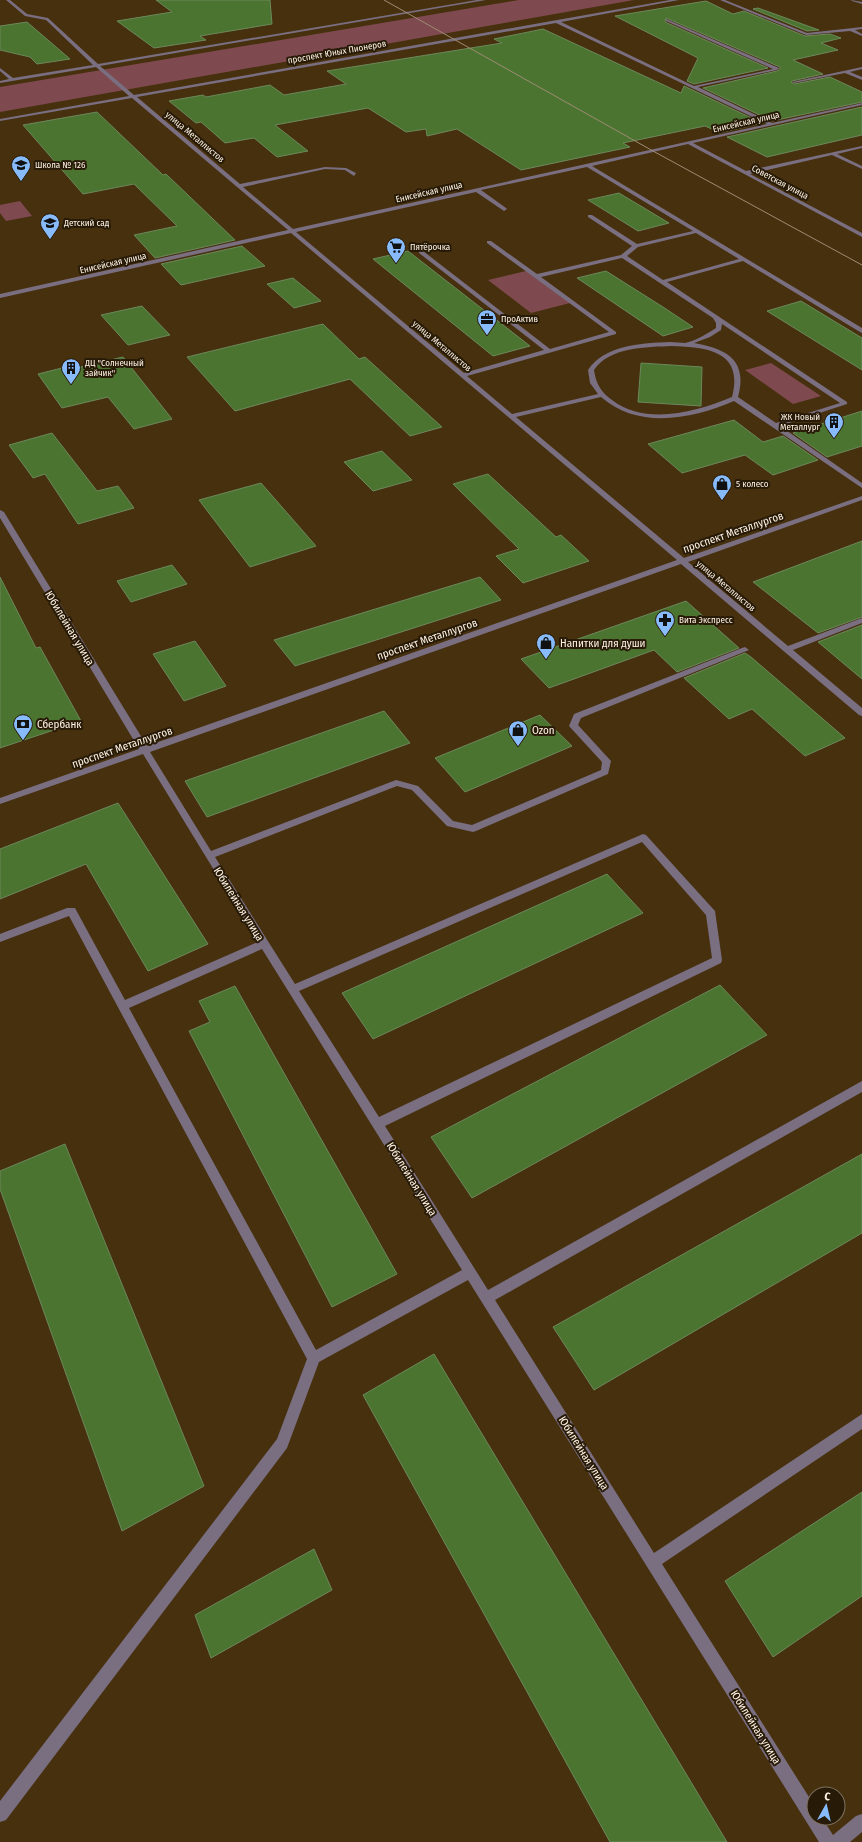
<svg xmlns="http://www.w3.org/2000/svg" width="862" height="1842" font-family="'Fira Sans Condensed',sans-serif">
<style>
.green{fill:#7e4a4f}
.building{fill:#4c7431;stroke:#6c885b}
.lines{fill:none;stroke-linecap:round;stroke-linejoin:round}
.minor{fill:#7a6e81;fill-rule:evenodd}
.tram{stroke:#9d8c73;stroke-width:1}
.labels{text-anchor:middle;stroke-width:4;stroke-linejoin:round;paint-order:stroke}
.far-street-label{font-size:9px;fill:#fef3e5;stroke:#271a07}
.far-poi-label{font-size:9px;fill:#fef3e5;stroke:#271a07;text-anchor:start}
.street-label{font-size:11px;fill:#fef3e5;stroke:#271a07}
.poi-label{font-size:11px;fill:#fef3e5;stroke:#271a07;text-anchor:start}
</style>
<rect width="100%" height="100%" fill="#47300e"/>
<path class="green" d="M519,0H634L0,112V87Z
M20,201L32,216L6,221L0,213V205Z
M526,271L570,303L531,313L488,280Z
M771,363L821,396L793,404L745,370Z"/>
<path class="building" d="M156,0H270L272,24L200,36L206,40L154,48L117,21L172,12Z
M706,1L733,14L744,11L805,36L830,34L841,38L821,43L838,50L793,60L823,74L792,81L791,82L794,84L830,77L862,92V102L772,121L703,88L777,71L780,69V67L666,18L665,22L768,68L694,84L687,81L698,58L615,16Z
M758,8L819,30L807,31L753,9Z
M27,22L70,59L37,64L30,57L0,50V26Z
M543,29L681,93L684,86L762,123L719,133L717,130H714L705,126L623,143L630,147L521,170L457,129L427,136L426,129L406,132L368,108L275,125L308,151L277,157L254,138L225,143L201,122L196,123L169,101L203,95L206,97L270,85L284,95L346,84L327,71L502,43L494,39Z
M862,107V135L767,157L727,137Z
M97,112L163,175L166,174L235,240L155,258L134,235L177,226L134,184L83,194L23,125Z
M619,193L669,223L638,231L588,200Z
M242,246L265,266L181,285L161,264Z
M408,251L530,346L493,356L373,259Z
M606,271L663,307L693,327L663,336L577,278Z
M293,278L321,301L294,308L267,284Z
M801,301L862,338V370L767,311Z
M142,306L170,335L128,345L101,315Z
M323,324L359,359L365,357L442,427L410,436L350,379L235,411L187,357Z
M123,357L172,419L134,429L108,397L62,408L38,374L62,368L64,371Z
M641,363L702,367L701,406L638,402Z
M862,411V446L827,457L793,433Z
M734,420L763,442L783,436L818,460L773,475L745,455L682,473L648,444Z
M52,433L97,491L118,486L134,508L78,524L45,474L33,478L9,445Z
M382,451L412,480L373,491L344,462Z
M488,474L556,537L561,535L589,561L523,583L496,556L519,549L453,484Z
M261,483L316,546L250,567L199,500Z
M862,541V617L818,633L753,582Z
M172,565L187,584L131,602L117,581Z
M0,577L36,648L40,647L81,721L0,748Z
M480,577L501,600L295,666L274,640Z
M686,601L739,648L677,672L654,650L549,688L521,659Z
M862,625V679L818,642Z
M195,641L226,686L184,701L153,654Z
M745,653L751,657L845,738L805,756L752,709L729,719L684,678Z
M384,711L410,743L207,817L185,781Z
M540,715L572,746L465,792L435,758Z
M118,803L208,944L148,971L86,864L0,899V849Z
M607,874L643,913L373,1039L342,993Z
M720,985L767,1035L472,1198L431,1137Z
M235,986L397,1274L332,1307L189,1031L210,1022L199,1001Z
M65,1144L204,1486L122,1531L0,1189V1171Z
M862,1154V1233L594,1390L553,1327Z
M434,1354L727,1842H610L363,1395Z
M862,1492V1596L773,1657L725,1581Z
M314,1549L332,1590L211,1658L195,1615Z"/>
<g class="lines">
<path class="minor" d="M6,0H10L27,14L48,18L98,64L477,0H486L100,66L134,95L670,0H679L561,22L694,86L773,69L666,21V19L779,68L777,70L698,87L772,123L862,103V105L693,143L746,171L862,146V148L837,154L862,166V169L832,155L750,174L862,233V237L688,144L592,166L862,328V333L860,332L743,261L667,282L847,402V404L780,426L862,483V488L734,401C692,419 639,430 601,397L516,417L684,558L862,496V500L688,562L788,646L862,618V623L793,650L862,708V716L859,715L681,564L150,752L211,851L396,780L418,786L453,821L472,825L601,770L602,762L569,726L574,714L742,648L745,647L749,650L581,718L578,725L611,761L608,774L476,831L473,832L447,826L412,790L397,786L215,857L295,984L643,834L646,835L715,911L722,960L721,963L385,1126L488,1290L862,1081V1092L495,1300L654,1553L862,1414V1429L662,1564L814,1805V1818H822L833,1835L856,1816L862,1814V1832L850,1842H819L468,1280L319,1362L287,1448L6,1820L0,1822V1801L277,1439L307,1359L69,916L0,942V934L67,908H75L125,1000L258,942L143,754L0,804V798L139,749L0,518V510L4,512L147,746L677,560L291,233L0,298V294L288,230L132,98L0,121V119L129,96L96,67L0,83V81L9,79L0,71V68L13,78L93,65L46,20L25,16ZM556,23L767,124L293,229L243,187L325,169L345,170L354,176L356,173L346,168L325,167L240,184L137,97ZM587,167L693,231L637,244L592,215H588V217L632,246L621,255L537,274L491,241H487V243L609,332L550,349L423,251H419V253L544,350L464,373L296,232L476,192L504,211L507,209L506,208L481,190ZM696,233L739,259L663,280L627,256L638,247ZM622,258L713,318L716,323V328C707,334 695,341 685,343C681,343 675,342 670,342C642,343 604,345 588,370L590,383L598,394L512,414L467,376L616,334V332L541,277ZM722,324L840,403L776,423L738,397C748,360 727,349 694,343L710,337L721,330ZM671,346C707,347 744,351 732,397C696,412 646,426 612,400C601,392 596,384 594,370C609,347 647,347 671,346ZM642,842L706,915L712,958L379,1117L299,991ZM262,949L462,1270L316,1350L129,1008Z
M720,0H725L807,33L862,27V29L855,30L862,34V36L850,31L806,35Z
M851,0L862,2V4L852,1Z
M862,67V69L850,72L862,77V80L845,73L794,83L792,82Z"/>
<path class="tram" d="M384,0L653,151L862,265"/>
</g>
<defs>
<symbol id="school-pin" viewBox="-11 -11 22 30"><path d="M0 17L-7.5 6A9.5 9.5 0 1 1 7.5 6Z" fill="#87bbfb" stroke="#271a07"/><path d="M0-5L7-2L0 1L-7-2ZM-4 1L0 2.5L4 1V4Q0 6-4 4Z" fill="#111"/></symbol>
<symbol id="supermarket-pin" viewBox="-11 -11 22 30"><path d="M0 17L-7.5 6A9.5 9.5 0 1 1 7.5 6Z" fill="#87bbfb" stroke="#271a07"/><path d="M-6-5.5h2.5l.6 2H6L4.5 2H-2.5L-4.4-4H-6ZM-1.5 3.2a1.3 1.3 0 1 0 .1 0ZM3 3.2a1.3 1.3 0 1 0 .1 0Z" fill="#111"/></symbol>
<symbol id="office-pin" viewBox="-11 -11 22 30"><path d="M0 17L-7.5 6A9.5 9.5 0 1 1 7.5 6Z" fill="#87bbfb" stroke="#271a07"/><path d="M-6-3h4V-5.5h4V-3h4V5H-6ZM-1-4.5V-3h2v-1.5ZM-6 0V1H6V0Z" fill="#111"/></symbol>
<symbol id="building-pin" viewBox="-11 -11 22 30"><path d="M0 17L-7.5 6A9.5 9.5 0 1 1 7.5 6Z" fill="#87bbfb" stroke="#271a07"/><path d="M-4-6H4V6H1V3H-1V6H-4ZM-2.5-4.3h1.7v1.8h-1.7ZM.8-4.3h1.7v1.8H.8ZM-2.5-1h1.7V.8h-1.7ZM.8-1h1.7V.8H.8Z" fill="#111"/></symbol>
<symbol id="shop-pin" viewBox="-11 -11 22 30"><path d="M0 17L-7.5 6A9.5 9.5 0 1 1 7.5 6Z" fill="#87bbfb" stroke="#271a07"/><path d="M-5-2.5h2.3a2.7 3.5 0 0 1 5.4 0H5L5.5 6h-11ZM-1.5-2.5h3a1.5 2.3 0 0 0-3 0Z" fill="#111"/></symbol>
<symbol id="pharmacy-pin" viewBox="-11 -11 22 30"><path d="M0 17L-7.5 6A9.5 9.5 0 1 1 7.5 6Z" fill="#87bbfb" stroke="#271a07"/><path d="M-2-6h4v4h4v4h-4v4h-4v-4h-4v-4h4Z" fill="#111"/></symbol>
<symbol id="bank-pin" viewBox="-11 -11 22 30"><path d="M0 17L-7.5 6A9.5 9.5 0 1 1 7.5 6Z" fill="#87bbfb" stroke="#271a07"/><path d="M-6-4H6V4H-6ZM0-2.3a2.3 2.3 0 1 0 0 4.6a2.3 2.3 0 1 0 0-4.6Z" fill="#111"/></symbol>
</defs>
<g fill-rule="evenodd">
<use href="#school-pin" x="10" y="154" width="22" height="30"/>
<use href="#school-pin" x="39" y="212" width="22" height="30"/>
<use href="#supermarket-pin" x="385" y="236" width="22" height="30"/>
<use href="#office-pin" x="476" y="308" width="22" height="30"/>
<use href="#building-pin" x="60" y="357" width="22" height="30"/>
<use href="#building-pin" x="823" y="411" width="22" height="30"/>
<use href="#shop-pin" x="711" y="473" width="22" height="30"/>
<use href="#pharmacy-pin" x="654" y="609" width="22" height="30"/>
<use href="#shop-pin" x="535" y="632" width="22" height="30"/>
<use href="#bank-pin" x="12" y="713" width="22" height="30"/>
<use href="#shop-pin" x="507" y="719" width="22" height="30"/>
</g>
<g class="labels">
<g class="far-street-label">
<text transform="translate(337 52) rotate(-10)" y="3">проспект Юных Пионеров</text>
<text transform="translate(746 122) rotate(-13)" y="3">Енисейская улица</text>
<text transform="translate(195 137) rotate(40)" y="3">улица Металлистов</text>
<text transform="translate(780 182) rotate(28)" y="3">Советская улица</text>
<text transform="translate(429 192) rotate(-13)" y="3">Енисейская улица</text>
<text transform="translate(113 263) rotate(-13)" y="3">Енисейская улица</text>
<text transform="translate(442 346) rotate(40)" y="3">улица Металлистов</text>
<text transform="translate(726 586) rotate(40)" y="3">улица Металлистов</text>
</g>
<g class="far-poi-label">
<text x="35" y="168">Школа № 126</text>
<text x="64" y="226">Детский сад</text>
<text x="410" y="250">Пятёрочка</text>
<text x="501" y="322">ПроАктив</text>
<text x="85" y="366">ДЦ "Солнечный<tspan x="85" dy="10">зайчик"</tspan></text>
<text x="820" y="420" text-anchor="end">ЖК Новый<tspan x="820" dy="10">Металлург</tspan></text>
<text x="736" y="487">5 колесо</text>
<text x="679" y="623">Вита Экспресс</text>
</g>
<g class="street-label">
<text transform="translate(733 532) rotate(-19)" y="4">проспект Металлургов</text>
<text transform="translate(70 628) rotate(59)" y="4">Юбилейная улица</text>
<text transform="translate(427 639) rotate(-19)" y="4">проспект Металлургов</text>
<text transform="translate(122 747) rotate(-19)" y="4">проспект Металлургов</text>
<text transform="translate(239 904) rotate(58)" y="4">Юбилейная улица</text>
<text transform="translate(412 1179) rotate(58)" y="4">Юбилейная улица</text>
<text transform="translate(584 1453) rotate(58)" y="4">Юбилейная улица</text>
<text transform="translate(756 1727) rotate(58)" y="4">Юбилейная улица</text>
</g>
<g class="poi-label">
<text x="560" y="647">Напитки для души</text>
<text x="37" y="728">Сбербанк</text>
<text x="532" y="734">Ozon</text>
</g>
</g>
<g transform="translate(826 1806) rotate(8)"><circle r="19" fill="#271a07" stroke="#7d7160"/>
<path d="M0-3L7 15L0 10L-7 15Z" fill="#87bbfb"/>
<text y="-6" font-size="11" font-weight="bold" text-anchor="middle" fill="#fef3e5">С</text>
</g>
</svg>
